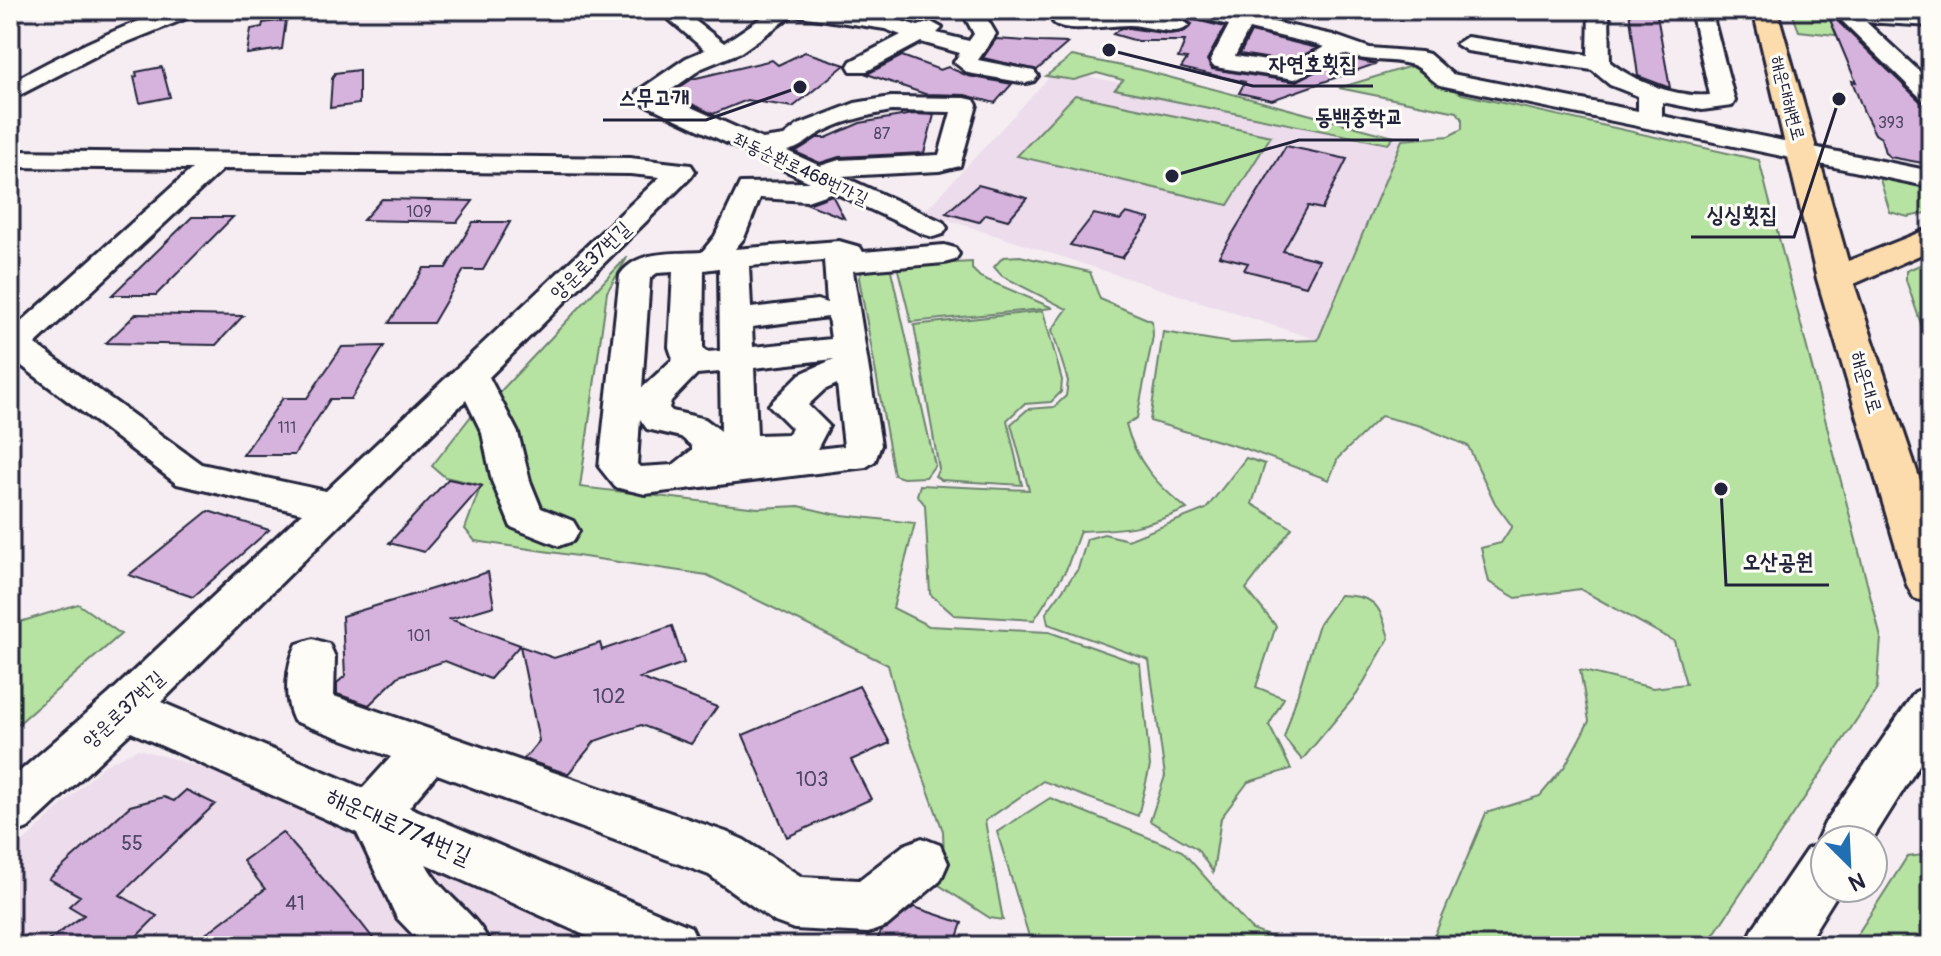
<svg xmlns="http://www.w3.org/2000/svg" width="1941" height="956" font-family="Pangolin,'Poor Story',sans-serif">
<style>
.built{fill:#ecdcec}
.green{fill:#b6e3a2;stroke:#6c826e;stroke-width:2}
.building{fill:#d6b3dd;stroke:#22223b;stroke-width:2}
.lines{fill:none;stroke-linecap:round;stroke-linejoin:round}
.minor-casing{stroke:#22223b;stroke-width:6}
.major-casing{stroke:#22223b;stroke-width:6}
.minor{fill:#fdfcf7;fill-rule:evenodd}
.major{fill:#fcdcac;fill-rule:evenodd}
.labels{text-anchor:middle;stroke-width:6;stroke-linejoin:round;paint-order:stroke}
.number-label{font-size:16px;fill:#4f4664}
.far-street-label{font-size:18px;fill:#22223b;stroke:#fdfcf7}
.street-label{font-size:20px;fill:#22223b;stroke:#fdfcf7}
.near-number-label{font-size:20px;fill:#4f4664}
.near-street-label{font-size:24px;fill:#22223b;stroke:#fdfcf7}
.leader{fill:none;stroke:#22223b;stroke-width:3}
.callout-dot{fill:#22223b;stroke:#fdfcf7;stroke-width:3}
.callout-label{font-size:22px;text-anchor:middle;font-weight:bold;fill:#22223b;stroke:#fdfcf7;stroke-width:6;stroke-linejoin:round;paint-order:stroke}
</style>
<rect width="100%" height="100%" fill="#f5edf2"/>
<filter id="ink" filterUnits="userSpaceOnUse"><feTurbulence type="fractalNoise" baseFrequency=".0125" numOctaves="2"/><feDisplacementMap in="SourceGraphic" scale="16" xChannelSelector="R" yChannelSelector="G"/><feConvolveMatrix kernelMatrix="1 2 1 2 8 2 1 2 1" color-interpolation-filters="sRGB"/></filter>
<g filter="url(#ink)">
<path class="built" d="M1056,70L1402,140L1318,340L924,212Z
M138,749L263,785L598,946H10V855L103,766Z"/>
<path class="green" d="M1791,10H1834L1862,38L1799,31Z
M1072,56L1142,70L1394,137L1388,144L1115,89L1123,80L1097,73L1074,80L1046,76Z
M1411,66L1462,94L1759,160L1881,638L1877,689L1706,946H1430L1486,813L1540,796L1565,766L1589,721L1580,670L1653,688L1686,684L1674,641L1580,589L1516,598L1489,582L1481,548L1501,543L1512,526L1495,503L1468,446L1421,426L1381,416L1338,458L1329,480L1249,450L1150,421L1163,332L1232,343L1318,340L1402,140L1449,136L1462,129V119L1457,112L1339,88Z
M1075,95L1271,136L1228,205L1017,156Z
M1878,173L1931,182V212L1908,217L1890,212Z
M628,256L607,292L580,487L758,508L799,506L833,514L915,523L893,608L929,626L1049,632L1140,664L1150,766L1138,816L1043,781L985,821L1003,920L990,918L939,885L944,859L943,831L902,718L888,665L707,575L475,541L465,529L481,485L445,477L432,466L475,411L498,394Z
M1020,256L1090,272L1100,299L1152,321L1153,336L1137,418L1126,424C1135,461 1158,486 1187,509C1142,528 1129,529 1080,531L1066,570L1034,620L954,615L930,594L925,505L917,495L920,485L1029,490L1011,424L1028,409L1054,407L1066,396L1068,381L1052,330L1067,309L1002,276L994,267L1003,257Z
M1931,260V353L1906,280V271Z
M972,262V269L980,277L1053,308L911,322L897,266Z
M890,266L935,465L926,477L903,478L894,475L859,278L863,269Z
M1043,311L1062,380L1061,392L1051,402L1024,404L1007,420L1022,485L941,480L935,476L939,469L914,325Z
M1246,458L1265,464L1252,504L1292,528L1246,589L1276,626L1256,687L1284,698L1269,725L1291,769L1248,782L1221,818L1213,872L1197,849L1150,821L1165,776L1149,660L1048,624L1046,613L1078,569L1087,539L1104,534L1128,540L1206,509Z
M1340,595C1377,597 1379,604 1389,638L1357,694L1302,760L1284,738L1319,624Z
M78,604L121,634L10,731V625Z
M1050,798L1182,851L1252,930L1296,946H1032L997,832Z
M1923,855L1931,862V946H1850L1907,857Z"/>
<path class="building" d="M1178,10L1183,17L1225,27L1207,60L1212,69L1295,82L1344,57L1375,64L1272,100L1239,93L1245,82L1181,68L1187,59L1178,58L1185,41H1137L1113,34L1121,28H1128L1169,34L1184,32L1192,24L1179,16L1144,11Z
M1629,10H1656L1670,88L1638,76Z
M1826,10L1921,102L1931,105V146L1922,144L1928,164L1890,157L1885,153L1881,138L1875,134L1864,112L1852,81L1856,82Z
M286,20L282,49L247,54L251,29L262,27L263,23Z
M1251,32L1317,48L1291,62L1240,54Z
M996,39L1040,42L1068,43L1037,70L983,58Z
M805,52L845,65L793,107L747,100L713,114L670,94L692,79L772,60L778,65Z
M902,56L940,70L948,67L968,76L1012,84L995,103L965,95L925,94L867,74Z
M162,67L170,97L140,103L134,77L137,76L136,72Z
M359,70V104L330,108L332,79L335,73Z
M913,114L934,115L924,153L839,157L820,163L795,152L817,138H826L860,123Z
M1286,146L1347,159L1322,209L1308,206L1283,251L1319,260L1306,286L1244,270L1248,263L1219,256Z
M978,185L1027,198L1008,220L986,214L979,222L946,213Z
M832,195L844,218L808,204Z
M382,199L473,201L457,222L363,220Z
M1126,213L1150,219L1122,258L1070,245L1094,214L1120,220Z
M192,217H233L156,295H112Z
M473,222H510L483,270H464L433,323H389L424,268H446Z
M136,314L243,316L216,345L106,343Z
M384,346L351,399H330L294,455H243L283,398H307L342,347Z
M448,479L482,486L424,552L389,543Z
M208,511L269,530L193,597L129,575Z
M488,572L494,606L450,619L520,645L490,679L445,661L399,676L369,705L337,694V683L345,676L342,616Z
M672,626L684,663L640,678L717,707L691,744L641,725L595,741L568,774L524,759L539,741L520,646L554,658L600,643L602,650Z
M859,686L890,743L851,760L871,799L787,837L743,735Z
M186,790L215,804L120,895L157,916L127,946H41L84,915L69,906L80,896L49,879L130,806L164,797L174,801Z
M282,832L357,918L379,946H190L265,889L243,861Z
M914,907L962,923L954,946H875L881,931Z"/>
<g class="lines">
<defs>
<path id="minor" d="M169,10H200L197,14L105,51L10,100V83C61,54 114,29 169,10Z
M658,10H681L724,43L773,10H842L889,17L918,26L931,22L942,28L937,33L969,41L974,34L965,17L958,10H982L996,34L978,60L1034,71L1038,76L1034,81L1026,83L968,73L954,62L960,53L921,42L867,71H851L848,66L851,61L901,35L885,29L793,15L741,52L702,68L664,95L762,139L784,136L798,125L855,103L891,97L965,98L974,100L977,105L960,166L939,171L842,176L943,222L947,228L943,234L933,237L923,234L833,192L807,201L760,198L744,238L735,249L839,241L860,247L863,252L944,245L955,248L959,254L955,260L944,263L853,271L881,445L875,461L866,467L645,494L615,487L599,467L620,275C637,249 675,254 702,252L715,236L740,183L810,182L638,101L635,96L638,91L686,58L705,50ZM891,111L951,112L939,155L839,160L820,166L787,151C800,148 805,143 815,136C838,122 865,116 891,111ZM824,260L827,303L817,300L751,308L749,266ZM719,268L720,351L706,352L703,347L704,270ZM673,272L669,347L673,359L642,388L650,278L657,273ZM828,317L831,339L753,347L752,327ZM834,359L800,374L769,405L792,428L789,434L757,435L754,368ZM720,372L721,431L705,419L672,411L669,408L671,401L697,374ZM837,384L844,446L817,449L829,426L808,405L824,390ZM640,419L647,429L681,437L692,446V450L673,465L640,467L637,464Z
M1181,10H1219L1333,35L1370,48L1421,52L1429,54L1452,74L1638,111V96L1610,85L1592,70L1467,51L1456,44L1467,37L1588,55L1589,10H1609L1610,62C1635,82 1677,98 1710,95L1691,10H1711L1735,101L1732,106L1702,110L1662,102V116L1931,171V187L1444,86C1431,83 1425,69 1413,65C1391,58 1368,63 1344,54L1295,79L1221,68L1213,66L1210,61L1229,25L1184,14ZM1249,29L1318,45L1324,47L1292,65L1235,56Z
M1254,10H1330L1320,16L1262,19L1255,17L1251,13Z
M1831,10L1931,14V26L1866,22L1931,82V102L1923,100Z
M1132,12L1178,19L1189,25C1177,39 1145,24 1128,25C1111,25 1064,34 1053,22L1064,16Z
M10,151L630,158L691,165L695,171L691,177L489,377L518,433L530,481L541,508L573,521L579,531L573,541L559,546L511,527L492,481L482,433L466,400L161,702L363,788L391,757L294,721C283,699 286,666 297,644L313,639L329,644L335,657L334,696L726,832L744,840L802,877L859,880L904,845L922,838L940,845L948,863L940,881L887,926L868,933L794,929L775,922L709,875L437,774L409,807L691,927L700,946H609L426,864C442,896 477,912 491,946H424L397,918L357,833L131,732L28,828L10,835V780L109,694L302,513L177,484L10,357V332L192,169L10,167ZM223,169L630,174L660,177L326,491L201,464L35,344Z
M1931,686V746L1872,840H1825V888H1841L1805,946H1745L1754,927L1807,849L1819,844L1817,840L1825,823L1915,692Z"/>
<path id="major" d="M1753,10H1777L1848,261L1931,228V250L1854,284L1931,513V604L1914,598L1907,585L1817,279Z"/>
</defs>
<use href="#minor" class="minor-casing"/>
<use href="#major" class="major-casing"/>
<use href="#minor" class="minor"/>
<use href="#major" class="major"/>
</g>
</g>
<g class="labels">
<g class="number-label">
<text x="1891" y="128">393</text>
<text x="882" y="139">87</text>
<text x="419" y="217">109</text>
<text x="287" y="433">111</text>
<text x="419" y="641">101</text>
</g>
<g class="far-street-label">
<text transform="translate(1788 98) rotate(75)" y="6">해운대해변로</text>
<text transform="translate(801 169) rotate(25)" y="6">좌동순환로468번가길</text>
</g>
<g class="street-label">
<text transform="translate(590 260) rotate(-44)" y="7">양운로37번길</text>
<text transform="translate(1867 382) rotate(73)" y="7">해운대로</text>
<text transform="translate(123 709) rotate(-43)" y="7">양운로37번길</text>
</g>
<g class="near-number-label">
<text x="609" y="703">102</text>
<text x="812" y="786">103</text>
<text x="132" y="850">55</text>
<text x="295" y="910">41</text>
</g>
<g class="near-street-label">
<text transform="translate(399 826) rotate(24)" y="8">해운대로774번길</text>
</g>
</g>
<path class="leader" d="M1109 50L1253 86H1373M800 87L706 120H603M1172 176L1299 140H1419M1839 99L1794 237H1691M1721 489L1726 585H1829"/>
<g class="callout-dot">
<circle cx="1109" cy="50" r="8"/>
<circle cx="800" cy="87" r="8"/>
<circle cx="1172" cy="176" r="8"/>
<circle cx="1839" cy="99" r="8"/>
<circle cx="1721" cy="489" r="8"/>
</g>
<g class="callout-label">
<text x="1313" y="71">자연호횟집</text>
<text x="654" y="105">스무고개</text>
<text x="1359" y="124">동백중학교</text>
<text x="1742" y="222">싱싱횟집</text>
<text x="1778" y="569">오산공원</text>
</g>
<rect width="1941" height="956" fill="none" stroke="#fdfcf7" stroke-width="40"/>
<rect x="20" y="20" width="1901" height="916" fill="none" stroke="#22223b" stroke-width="3" filter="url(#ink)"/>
<g transform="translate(1849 864) rotate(156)"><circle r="38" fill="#fdfcf7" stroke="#a5a5ac" stroke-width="2"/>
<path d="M0-6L14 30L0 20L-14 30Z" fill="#1f6fb2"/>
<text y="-12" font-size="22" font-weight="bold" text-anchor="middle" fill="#22223b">N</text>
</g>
</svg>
